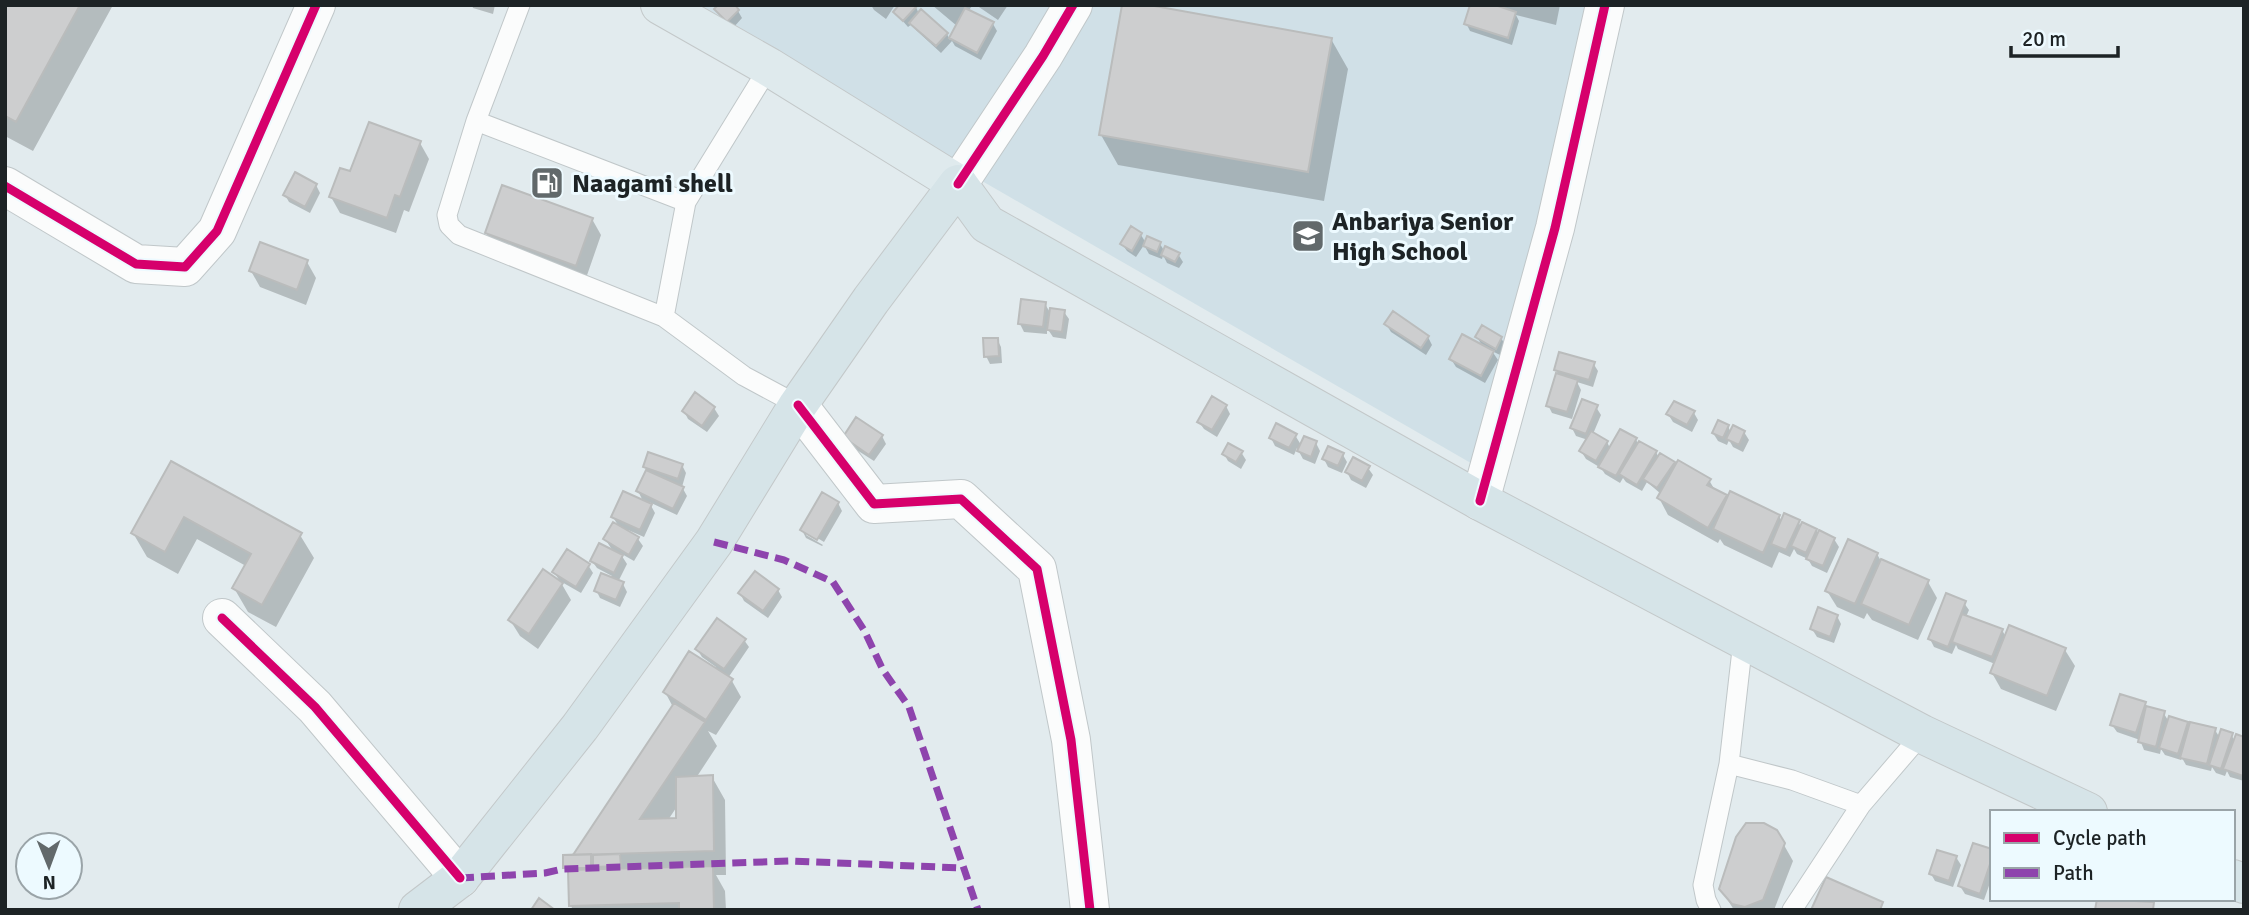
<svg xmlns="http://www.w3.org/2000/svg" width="2249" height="915" font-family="Signika,sans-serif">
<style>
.built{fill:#d0e0e7}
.shadow{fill:#0003;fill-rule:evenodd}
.building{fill:#cdcecf;stroke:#babcbc;stroke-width:2}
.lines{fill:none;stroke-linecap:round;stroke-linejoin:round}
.service-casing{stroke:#c0c7c9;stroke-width:21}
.minor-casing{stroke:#c0c7c9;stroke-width:40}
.primary-casing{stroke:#c3c8c9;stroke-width:40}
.trunk-casing{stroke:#c3c8c9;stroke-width:40}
.service{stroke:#fbfcfc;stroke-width:19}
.minor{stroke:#fbfcfc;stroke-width:38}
.primary{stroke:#dfeaed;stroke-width:38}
.trunk{stroke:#d6e4e8;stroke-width:38}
.quiet{stroke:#8e44ad;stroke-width:7;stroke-dasharray:14 7;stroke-linecap:butt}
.cycleway-casing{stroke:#edfaff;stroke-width:13}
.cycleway{stroke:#d6006c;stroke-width:9}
.labels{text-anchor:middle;stroke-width:6;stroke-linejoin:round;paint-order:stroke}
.poi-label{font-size:26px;font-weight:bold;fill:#1d2325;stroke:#edfaff;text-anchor:start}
</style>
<rect width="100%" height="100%" fill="#e2ebee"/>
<path class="built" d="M677,5H1602L1476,466Z"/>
<path class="shadow" d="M5,5H113L33,151L5,136Z
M472,5H495L493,14L473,8Z
M871,5H895L886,19L874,10Z
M932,5H973L968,11L993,24L997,31L981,60L955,46L952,41L941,53L916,30L912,24L908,27L895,12L916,7L919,14L947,34L950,40L957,26Z
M976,5H1008L998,20Z
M1492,5H1560L1556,25L1516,15L1519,21L1512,45L1470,31L1466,23Z
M717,9L738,11L742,18L733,28Z
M1331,39L1348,69L1324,201L1118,165L1101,135Z
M420,143L429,159L409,212L404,210L396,233L340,213L331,197L351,173Z
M316,185L320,193L310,213L289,202L285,195Z
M592,219L601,235L585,281L496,249L486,233Z
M1141,235L1146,243L1160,244L1165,252L1178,254L1183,262L1179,268L1167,263L1163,255L1162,259L1149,254L1144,245L1136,257L1127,251L1122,244Z
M307,262L316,278L306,305L260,287L251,271Z
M1045,304L1051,314L1064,312L1069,319L1066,339L1053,337L1047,328V334L1024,332L1020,324Z
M1386,324L1428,337L1432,345L1426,355L1391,332Z
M1477,337L1501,338L1506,346L1500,355L1492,351L1498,360L1485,383L1456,367L1451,359L1483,347Z
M997,339L1001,347L1002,363L990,364L986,356Z
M1593,363L1598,371L1593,387L1577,382L1581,390L1572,419L1552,413L1548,405L1558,374L1556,370Z
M1226,406L1230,414L1217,437L1204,429L1199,422Z
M1596,407L1601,415L1593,434L1607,442L1610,448L1636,440L1639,445L1656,452L1659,458L1673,464L1676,468L1709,480L1716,492L1728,501L1779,516L1782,522L1798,521L1801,527L1816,530L1819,535L1834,539L1839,547L1827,573L1812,566L1808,559L1797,554L1794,549L1790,557L1779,552L1772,568L1724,545L1720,539L1718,543L1668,515L1659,498L1661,494L1647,482L1642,491L1626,482L1623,478L1620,483L1605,474L1601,468L1586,459L1581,451L1588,440L1576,436L1572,428Z
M714,408L719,416L707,432L688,419L684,411Z
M1694,413L1698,420L1692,432L1673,422L1668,414Z
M1728,426L1731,433L1744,432L1749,440L1743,452L1733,447L1729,440L1727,445L1718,441L1713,433Z
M1295,435L1301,445L1316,443L1320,451L1315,464L1303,459L1297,448L1294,455L1275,446L1271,438Z
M882,436L886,444L874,461L849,445L845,437Z
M1241,452L1246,460L1241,469L1228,461L1224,454Z
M1343,455L1347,462L1342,473L1328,467L1324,459Z
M171,464L300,535L314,558L276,627L248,612L234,588L246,566L197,539L178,574L147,557L133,533Z
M682,465L686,473L682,487L687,496L677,515L649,502L655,513L644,537L628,530L627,532L638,539L643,546L634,561L620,553L627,564L618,582L623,584L627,592L620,607L600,598L596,590L612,576L597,568L592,561L613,551L605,539L619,527L613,517L644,503L638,491L647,471L645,467Z
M1368,468L1373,475L1366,488L1351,480L1347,472Z
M838,503L842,511L824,542L806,531V535L823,545L822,546L806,538L802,530Z
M1877,554L1881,561L1928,582L1937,598L1918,640L1872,620L1867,613L1864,619L1837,607L1827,591Z
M588,565L593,573L581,593L560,581L571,600L538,649L520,636L510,620L561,583L554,572Z
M778,590L782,597L768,618L744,601L740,593Z
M1964,603L1969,610L1966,617L2002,630L2006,637L2065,650L2075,666L2056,711L2001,689L1992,673L1995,664L1958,649L1956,645L1952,654L1934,647L1930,639Z
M1837,616L1841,624L1834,643L1817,637L1812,629Z
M744,640L749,647L728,678L732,681L741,697L716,735L708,731L717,746L696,778L712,777L725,800L726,875H716L725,891L726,910H573L571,906L570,876L565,868L673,707L665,692L714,669L716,667L702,657L697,649ZM678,805V820H668Z
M2145,703L2148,709L2163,712L2169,722L2187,724L2190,729L2215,730L2220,738L2231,735L2235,741L2244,739V781L2230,777L2227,771L2225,776L2216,773L2212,767L2211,771L2186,765L2182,758L2181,760L2165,755L2161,749L2160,754L2144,750L2140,740L2117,732L2112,725Z
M1776,831L1793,861L1774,910H1734L1721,889Z
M1992,851V877L1984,900L1965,894L1960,886Z
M1956,857L1961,865L1953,887L1935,881L1931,874Z"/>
<path class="building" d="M5,5H80L16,122L5,116Z
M718,5H735L739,10L727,22L714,9Z
M899,5H916L917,6L903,21L893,12Z
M1122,5H1149L1332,38L1308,172L1099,135Z
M1470,5H1495L1516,12L1508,38L1464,24Z
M965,8L994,22L977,53L949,38Z
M921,9L948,33L936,46L909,23Z
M369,122L421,141L400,197L395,195L387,218L329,197L340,168L350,171Z
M295,172L317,184L305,207L283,195Z
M502,185L593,218L576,266L485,233Z
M1131,226L1142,233L1132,251L1120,244Z
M1147,236L1161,242L1157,252L1143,246Z
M260,242L308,260L297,290L249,271Z
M1165,246L1180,253L1175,262L1161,255Z
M1021,299L1046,302L1043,327L1018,324Z
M1050,308L1065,310L1062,332L1047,330Z
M1393,311L1429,336L1421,348L1384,324Z
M1482,325L1502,337L1496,349L1475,337Z
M1462,334L1494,351L1481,376L1449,359Z
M983,338H998L999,356L984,357Z
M1559,352L1595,362L1589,380L1554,370Z
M1556,373L1578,380L1567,412L1546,406Z
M695,392L715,407L702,426L682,411Z
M1212,396L1227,405L1212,430L1197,422Z
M1582,399L1598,405L1586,434L1570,428Z
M1674,401L1695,411L1687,425L1666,414Z
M856,417L883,435L869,455L843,437Z
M1718,420L1729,425L1723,438L1712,433Z
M1276,423L1297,434L1289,448L1269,438Z
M1733,425L1745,431L1739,445L1726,439Z
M1620,429L1637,438L1616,476L1598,467Z
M1591,431L1608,441L1596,461L1579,451Z
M1304,436L1317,441L1311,457L1297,451Z
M1639,441L1657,451L1637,485L1619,474Z
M1228,443L1243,451L1236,462L1222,454Z
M1328,446L1344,453L1338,466L1322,459Z
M648,452L683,464L678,479L643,467Z
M1660,453L1675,462L1657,488L1643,479Z
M1353,457L1370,466L1362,481L1345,472Z
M1678,460L1711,479L1707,485L1727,495L1708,528L1657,498Z
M171,461L302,533L262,605L232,588L251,554L184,517L165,552L131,533Z
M646,470L684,487L673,509L636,491Z
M623,491L652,504L640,530L611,517Z
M1730,491L1780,515L1763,553L1713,529Z
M822,492L839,502L817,540L800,530Z
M1784,513L1800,520L1786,550L1771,544Z
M613,522L639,537L629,555L603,539Z
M1802,522L1817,529L1806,553L1791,546Z
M1819,530L1835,538L1823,566L1806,559Z
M1848,539L1878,553L1855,604L1825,591Z
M599,543L623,555L614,573L590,561Z
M567,549L590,564L576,587L552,572Z
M1881,559L1929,580L1909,625L1861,604Z
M543,569L563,583L529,634L508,620Z
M755,571L779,589L763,611L738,593Z
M601,573L624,582L616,600L594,591Z
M1946,593L1966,601L1948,647L1928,639Z
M1818,607L1838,615L1830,637L1810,629Z
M1962,614L2003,629L1992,657L1952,642Z
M717,618L746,639L724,669L695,649Z
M2009,625L2066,648L2047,696L1990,673Z
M689,651L733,679L706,720L663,692Z
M2120,694L2146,702L2136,733L2110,725Z
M674,703L705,722L640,819L676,818V777L713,775L714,851L573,855Z
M2146,706L2165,711L2156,747L2138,742Z
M2169,716L2188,722L2178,754L2159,748Z
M2190,722L2216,728L2207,764L2180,758Z
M2221,729L2233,733L2221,769L2209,765Z
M2236,734L2244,737L2243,776L2223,769Z
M1746,823H1764L1777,830L1785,843L1763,900L1745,907L1732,904L1719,889L1736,837Z
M1973,843L1992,849V858L1980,894L1958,886Z
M1937,850L1957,856L1949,881L1929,874Z
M591,854V868H563V855Z
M620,854L621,866L593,867V855Z
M713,866L714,910H679V903L569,906L568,870Z
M1826,877L1883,902L1880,910H1811Z
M539,898L555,910H531Z
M2097,899L2154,902L2153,910H2095Z"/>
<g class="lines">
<defs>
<path id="service" d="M520,5L476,121L447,215L449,225L459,235L664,317L744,376L798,405
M476,121L686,202
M664,317L686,202L769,67
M1729,764L1792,780L1861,805L1922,734
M1711,910L1706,900L1703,885L1729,764L1743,641
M1792,910L1861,805"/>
<path id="minor" d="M958,184L1043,56L1073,5
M5,186L136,264L185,267L217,231L316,5
M798,405L874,504L961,499L1037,569L1071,740L1090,910
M1480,501L1555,228L1605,5
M222,618L315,707L460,878"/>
<path id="primary" d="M660,5L769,67L958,184"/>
<path id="trunk" d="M2233,879L2244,884
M418,910L460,878L580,727L714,542L798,405L871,300L958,184L987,224L1480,501L1922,734L2088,812"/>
</defs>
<use href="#service" class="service-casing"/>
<use href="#minor" class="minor-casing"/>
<use href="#primary" class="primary-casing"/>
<use href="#trunk" class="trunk-casing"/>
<use href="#service" class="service"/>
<use href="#minor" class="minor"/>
<use href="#primary" class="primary"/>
<use href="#trunk" class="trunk"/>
<path class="quiet" d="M714,542L784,560L833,582L864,630L883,670L909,707L978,910
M460,878L545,873L562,869L791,861L963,868"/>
<defs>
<path id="cycleway" d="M958,184L1043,56L1073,5
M5,186L136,264L185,267L217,231L316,5
M798,405L874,504L961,499L1037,569L1071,740L1090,910
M1480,501L1555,228L1605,5
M222,618L315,707L460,878"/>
</defs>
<use href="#cycleway" class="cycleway-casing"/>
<use href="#cycleway" class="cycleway"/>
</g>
<defs>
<symbol id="fuel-square" viewBox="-11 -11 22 22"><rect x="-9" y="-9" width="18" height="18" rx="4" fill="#62696b" stroke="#edfaff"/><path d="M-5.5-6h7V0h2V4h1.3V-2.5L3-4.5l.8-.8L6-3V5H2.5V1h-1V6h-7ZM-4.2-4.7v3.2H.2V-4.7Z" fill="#fff"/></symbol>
<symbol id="school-square" viewBox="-11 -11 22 22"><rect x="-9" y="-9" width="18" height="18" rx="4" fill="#62696b" stroke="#edfaff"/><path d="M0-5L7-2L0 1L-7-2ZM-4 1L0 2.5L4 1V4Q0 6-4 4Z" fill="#fff"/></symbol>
</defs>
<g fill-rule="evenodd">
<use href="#fuel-square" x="528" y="164" width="38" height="38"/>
<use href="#school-square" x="1289" y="217" width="38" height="38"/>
</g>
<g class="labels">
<g class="poi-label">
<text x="572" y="192">Naagami shell</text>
<text x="1332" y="230">Anbariya Senior<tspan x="1332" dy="30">High School</tspan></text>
</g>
</g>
<rect width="2249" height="915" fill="none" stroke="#1d2325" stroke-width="14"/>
<rect x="1990" y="810" width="245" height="91" fill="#edfaff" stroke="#9aa4a8" stroke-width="2"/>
<rect x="2004" y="833" width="35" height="10" fill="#d6006c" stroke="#9aa4a8" stroke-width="2"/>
<text x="2053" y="845" font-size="21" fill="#1d2325">Cycle path</text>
<rect x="2004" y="868" width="35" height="10" fill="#8e44ad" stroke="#9aa4a8" stroke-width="2"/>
<text x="2053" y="880" font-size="21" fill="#1d2325">Path</text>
<g transform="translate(49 866) rotate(179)"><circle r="33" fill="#edfaff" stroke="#9aa4a8" stroke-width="2"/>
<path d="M0-5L12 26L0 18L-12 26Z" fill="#62696b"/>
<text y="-10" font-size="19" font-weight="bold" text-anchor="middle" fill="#1d2325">N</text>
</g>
<path d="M2011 46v10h107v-10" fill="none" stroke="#1d2325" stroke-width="3.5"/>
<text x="2022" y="46" font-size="21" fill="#1d2325" stroke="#edfaff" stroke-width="5" paint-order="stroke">20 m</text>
</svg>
